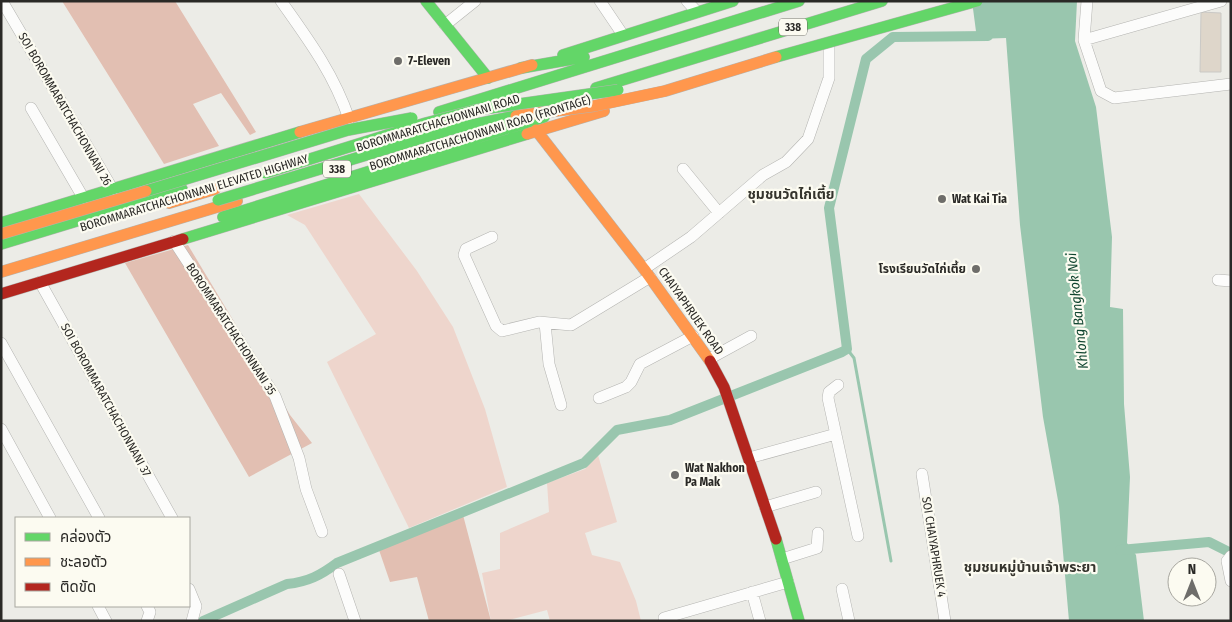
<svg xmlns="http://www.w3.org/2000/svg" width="1232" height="622" font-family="'Fira Sans Condensed','Noto Sans Thai',sans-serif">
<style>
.green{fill:#eed5cc}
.forest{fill:#e2bfb2}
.water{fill:#99c6ae}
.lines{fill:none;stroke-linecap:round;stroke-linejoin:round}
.stream{stroke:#99c6ae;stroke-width:3}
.canal{stroke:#99c6ae;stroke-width:10}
.building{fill:#ded6ca;stroke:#cac9c6}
.street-casing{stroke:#b4b4b1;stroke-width:12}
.fast-casing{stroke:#b4b4b1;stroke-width:12}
.slow-casing{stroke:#b4b4b1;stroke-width:12}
.jam-casing{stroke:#b4b4b1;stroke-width:12}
.street{stroke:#fcfcfb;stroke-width:11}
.fast{stroke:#63d668;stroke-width:11}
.slow{stroke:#ff974d;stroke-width:11}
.jam{stroke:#b3261e;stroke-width:11}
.fast-bridge-casing{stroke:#b4b4b1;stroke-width:12;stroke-linecap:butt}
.slow-bridge-casing{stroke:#b4b4b1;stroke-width:12;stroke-linecap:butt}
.fast-bridge{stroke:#63d668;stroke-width:11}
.slow-bridge{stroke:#ff974d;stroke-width:11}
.poi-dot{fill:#6e6d6a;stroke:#fcfbf1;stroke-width:2}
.labels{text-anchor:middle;stroke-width:4.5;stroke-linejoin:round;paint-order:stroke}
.shield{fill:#fcfbf1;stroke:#696863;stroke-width:1}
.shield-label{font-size:11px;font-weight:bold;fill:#2a2926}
.poi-label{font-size:12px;font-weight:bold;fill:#2a2926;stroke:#fcfbf1;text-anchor:start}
.street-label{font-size:12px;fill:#2a2926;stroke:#fcfbf1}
.neighbourhood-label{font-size:14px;font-weight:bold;fill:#35342d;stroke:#fcfbf1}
.water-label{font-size:14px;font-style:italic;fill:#114630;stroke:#fcfbf1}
</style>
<rect width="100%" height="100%" fill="#ecece7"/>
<path class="green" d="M359,194L417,271L453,327L485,409L507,487L409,528L327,362L376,334L305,225L287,215Z
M598,455L617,522L585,533L592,555L620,562L636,601L641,621H550L547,610L505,621H491L482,573L500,569V533L549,512L547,483L585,469Z"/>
<path class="forest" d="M62,1H175L256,132L250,135L221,93L193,104L219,146L164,164Z
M188,245L290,415L312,443L249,477L125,263Z
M463,515L491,621H429L417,577L390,582L379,550Z"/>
<path class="water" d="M972,1H1077L1075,41L1096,107L1112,237L1110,307L1123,309L1124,404L1130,477L1127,543L1136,555L1144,621H1069L1059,506L1043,417L1020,225L1006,38L977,39Z"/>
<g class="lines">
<path class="stream" d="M847,349L854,358L891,561"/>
<path class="canal" d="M1120,550L1209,542L1231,553
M203,621L287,584C308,582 321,575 337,563L584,463L617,430L670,420L842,352L847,349L846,341L829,208L866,59L893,37L988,36"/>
</g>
<path class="building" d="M1201,12L1221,13V72H1200Z"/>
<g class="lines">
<defs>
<path id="street" d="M2,1L113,190
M281,1C308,39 334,74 349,119
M600,1L623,35
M687,1L697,12
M1087,1L1084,40L1101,91L1114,98L1231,84
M445,25L475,1
M1084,40L1221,1
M31,108L84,199
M683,169L719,213
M492,237L466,249L464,255L496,326L502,331L539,322L571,325L650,277
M174,241L275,396L299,458L306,489L322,532
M644,269L691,237L763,175L786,162L808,139L829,78V47
M1218,280L1231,281
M40,282L172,518
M545,323L549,364L561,405
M1,343L99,518
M709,359L751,336
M838,385L829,392L828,398L858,536
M599,398L626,387L631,382L640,364L693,336
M1,429L50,518
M749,458L836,434
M922,474L945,621
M765,507L816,492
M1231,556L1227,561L1231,581
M782,559L817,548L818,533
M339,574L355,621
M189,589L196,606L192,621
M842,589L849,621
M752,592L760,621
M98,606L106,621
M147,606L150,612L147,621
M664,618L788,582"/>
<path id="fast" d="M426,1L488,78
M563,55L733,1
M521,68L584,57
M596,88L882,1
M439,112L799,1
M223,217L544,117
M1,223L300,132
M183,239L527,134
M1,244L182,189
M776,539L799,621"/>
<path id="slow" d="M536,130L644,269L710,361
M300,132L532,65
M527,134L604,111
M169,203L215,189
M1,272L237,201"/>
<path id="jam" d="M1,294L183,239
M710,361L724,387L776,539"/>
</defs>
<use href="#street" class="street-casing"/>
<use href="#fast" class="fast-casing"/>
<use href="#slow" class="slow-casing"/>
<use href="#jam" class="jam-casing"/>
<use href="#street" class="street"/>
<use href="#fast" class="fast"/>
<use href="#slow" class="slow"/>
<use href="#jam" class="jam"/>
<defs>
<path id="fast-bridge" d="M776,57L977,1
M265,173L426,123L476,110L618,90
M146,191L348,130L412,118
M218,200L452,129L516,116"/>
<path id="slow-bridge" d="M516,116L594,106L665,91L776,57
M1,234L146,191"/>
</defs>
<use href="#fast-bridge" class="fast-bridge-casing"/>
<use href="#slow-bridge" class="slow-bridge-casing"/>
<use href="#fast-bridge" class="fast-bridge"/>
<use href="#slow-bridge" class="slow-bridge"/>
</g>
<g class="poi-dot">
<circle cx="398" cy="61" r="5"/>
<circle cx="942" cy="199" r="5"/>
<circle cx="976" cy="269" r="5"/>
<circle cx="675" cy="475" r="5"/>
</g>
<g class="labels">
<g class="shield">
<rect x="779" y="18.5" width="28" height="17" rx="4"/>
<rect x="323" y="160.5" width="28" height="17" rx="4"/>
</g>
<g class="shield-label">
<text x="793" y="31">338</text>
<text x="337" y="173">338</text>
</g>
<g class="poi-label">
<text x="408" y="65">7-Eleven</text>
<text x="952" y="203">Wat Kai Tia</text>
<text x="966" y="273" text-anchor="end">โรงเรียนวัดไก่เตี้ย</text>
<text x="685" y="472">Wat Nakhon<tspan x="685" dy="14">Pa Mak</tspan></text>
</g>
<g class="street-label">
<text transform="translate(65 109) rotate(60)" y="4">SOI BOROMMARATCHACHONNANI 26</text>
<text transform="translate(438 123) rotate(-17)" y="4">BOROMMARATCHACHONNANI ROAD</text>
<text transform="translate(480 133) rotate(-17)" y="4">BOROMMARATCHACHONNANI ROAD (FRONTAGE)</text>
<text transform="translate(194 193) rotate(-17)" y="4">BOROMMARATCHACHONNANI ELEVATED HIGHWAY</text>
<text transform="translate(691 311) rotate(55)" y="4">CHAIYAPHRUEK ROAD</text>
<text transform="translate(231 329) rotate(57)" y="4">BOROMMARATCHACHONNANI 35</text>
<text transform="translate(106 400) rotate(61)" y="4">SOI BOROMMARATCHACHONNANI 37</text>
<text transform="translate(934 547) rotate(81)" y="4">SOI CHAIYAPHRUEK 4</text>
</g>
<g class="neighbourhood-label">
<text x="791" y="199">ชุมชนวัดไก่เตี้ย</text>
<text x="1030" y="572">ชุมชนหมู่บ้านเจ้าพระยา</text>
</g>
<g class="water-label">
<text transform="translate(1077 311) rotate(-96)" y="5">Khlong Bangkok Noi</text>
</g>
</g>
<rect width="1232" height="622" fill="none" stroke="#2a2926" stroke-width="5"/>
<rect x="15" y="517" width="175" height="90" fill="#fcfbf1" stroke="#a8a7a0"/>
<rect x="25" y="533" width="25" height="8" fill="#63d668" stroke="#a8a7a0"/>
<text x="60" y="542" font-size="15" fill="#2a2926">คล่องตัว</text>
<rect x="25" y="558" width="25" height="8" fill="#ff974d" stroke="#a8a7a0"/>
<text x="60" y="567" font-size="15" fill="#2a2926">ชะลอตัว</text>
<rect x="25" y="583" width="25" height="8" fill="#b3261e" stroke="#a8a7a0"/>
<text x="60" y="592" font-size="15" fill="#2a2926">ติดขัด</text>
<g transform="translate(1192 582)"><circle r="24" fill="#fcfbf1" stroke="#a8a7a0"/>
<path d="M0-4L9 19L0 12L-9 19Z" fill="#6e6d6a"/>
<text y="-8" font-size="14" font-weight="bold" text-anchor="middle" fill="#2a2926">N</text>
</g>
</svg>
